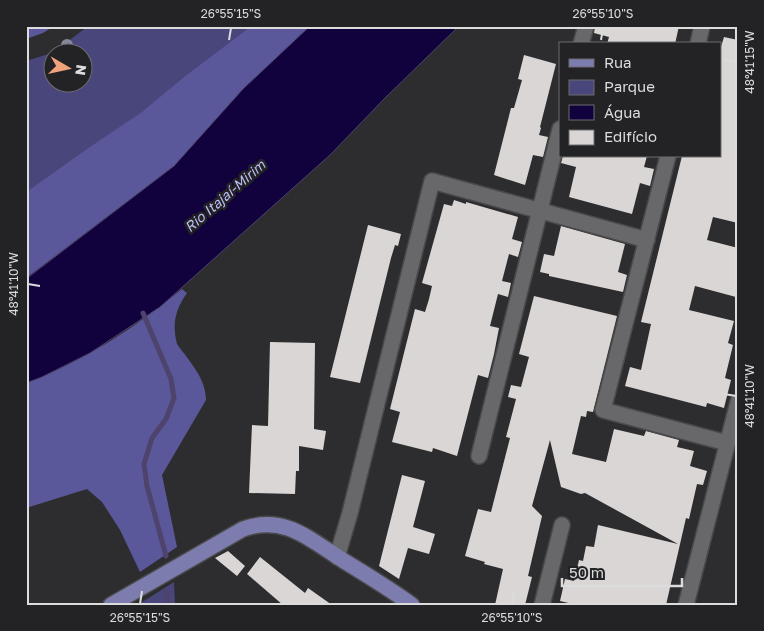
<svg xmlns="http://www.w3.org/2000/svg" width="764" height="631" font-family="'Golos Text',sans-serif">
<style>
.green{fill:#48467a}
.forest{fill:#5a589a}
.water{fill:#11013c;stroke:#4e436c}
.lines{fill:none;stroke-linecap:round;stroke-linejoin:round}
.stream{stroke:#4e436c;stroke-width:5}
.building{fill:#dad6d5}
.minor-casing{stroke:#49494a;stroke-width:18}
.major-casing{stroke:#49494a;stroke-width:18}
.minor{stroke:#68686b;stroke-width:15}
.major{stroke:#7d7caf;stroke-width:15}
.tree{fill:#86879c}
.ticks{fill:none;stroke:#dcdcdd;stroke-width:2}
.labels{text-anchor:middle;stroke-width:5;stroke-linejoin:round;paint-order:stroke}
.water-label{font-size:14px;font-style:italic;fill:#babbf4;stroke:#232326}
.neatline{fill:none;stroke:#dcdcdd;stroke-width:2}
.ticks-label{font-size:12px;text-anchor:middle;fill:#dcdcdd}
</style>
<rect width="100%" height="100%" fill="#2d2d2f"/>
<path class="green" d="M88,26H251L185,76L143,112L88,148L26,192V61L52,53V82H82V52H54Z
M174,582L175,605H139V604Z"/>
<path class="forest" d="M26,26H54L43,33L26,39Z
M251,26H310L243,89L174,166L26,278V192L88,148L142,112L185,76Z
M182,289L187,293C175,310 172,324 177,344C189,361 206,378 206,400L162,475L177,547L140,572L120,530L102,502L87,489L26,508V383C83,362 136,327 182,289Z"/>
<path class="water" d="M310,26H459L385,98L330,155L160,307L90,353L42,377L26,383V279L174,166L243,89Z"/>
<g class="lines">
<path class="stream" d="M143,313L171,379L174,398L166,419L152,438L144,464L147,486L166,556
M167,605V591"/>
</g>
<path class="building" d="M595,26H679L675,44H607L609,37L594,33Z
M724,37L738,40V223L713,217L707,240L738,248V289L736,297L695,286L689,310L734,321L728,343L733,345L725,378L731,380L724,408L707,403L706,407L625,386L630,367L641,370L651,324L641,322L682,156H720V50Z
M524,55L556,64L540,127L541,128L539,135L548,137L543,157L533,155L525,185L494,175L511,108H514L522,80L518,79Z
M563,156H647L644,167L654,169L650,186L640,183L632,214L569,197L576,167L561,163Z
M454,200L466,204V202L518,217L512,239L522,242L518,257L509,254L502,281L511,283L508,297L498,294L490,326L499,328L494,354L488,378L478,375L457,456L433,448L432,452L392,442L400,412L390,409L415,309L425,312L429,299L432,286L422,283L444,204L452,206Z
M368,225L401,234L398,246L395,245L391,258L360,383L330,377Z
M561,226L625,244L618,272L627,275L623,292L549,276V274L540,272L544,254L554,256Z
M534,296L617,316L593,412L587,411L586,417L581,416L572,454L606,462L614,429L644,436L646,431L679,440L677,447L694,451L690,466L707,471L703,485L697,484L689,519L686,518L666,605H577L560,601L565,579L574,581L579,560L583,561L586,546L594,547L598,525L678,544L585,493L581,494L561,487L550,440L532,506L542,516L528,576L532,577L525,605H495L503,569L484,564L485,562L465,556L478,509L491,512L510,438L506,437L516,399L508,397L511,385L521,387L529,357L519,354Z
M270,342L315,343L314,429L326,431L323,450L299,446V471H296L295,494L249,493L252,425L268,426Z
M402,475L425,481L413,527L435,534L429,554L408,548L399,579L379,566Z
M228,551L245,566L237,576L215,558Z
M260,557L305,593L308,588L332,605H283L247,574Z"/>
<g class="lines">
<defs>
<path id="minor" d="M581,44L586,26
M698,44L702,26
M668,156L603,410L727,443
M479,456L560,129
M337,557L350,513L432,181L647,240
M542,605L562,525
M686,605L738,402"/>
<path id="major" d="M111,605L243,529C285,514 310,540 344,561C367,575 390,589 412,605"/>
</defs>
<use href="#minor" class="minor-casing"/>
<use href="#major" class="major-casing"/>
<use href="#minor" class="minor"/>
<use href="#major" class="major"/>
</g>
<circle class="tree" cx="67" cy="45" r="6"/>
<path class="ticks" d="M229,40L231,28M601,40L603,28M724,60L736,62M28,284L40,286M724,394L736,396M140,604L142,591M512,604L514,591"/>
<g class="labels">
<g class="water-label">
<text transform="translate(225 196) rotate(-41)" y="5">Rio Itajaí-Mirim</text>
</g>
</g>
<rect width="764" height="631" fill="none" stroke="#232326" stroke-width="55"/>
<rect x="559" y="42" width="162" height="115" fill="#232326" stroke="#6d6d6f"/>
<rect x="569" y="59" width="25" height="8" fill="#7d7caf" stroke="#6d6d6f"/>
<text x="604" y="68" font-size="15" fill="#dcdcdd">Rua</text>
<rect x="569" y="80" width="25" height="15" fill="#48467a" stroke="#6d6d6f"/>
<text x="604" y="92" font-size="15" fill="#dcdcdd">Parque</text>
<rect x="569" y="105" width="25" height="15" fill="#11013c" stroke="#6d6d6f"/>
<text x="604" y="118" font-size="15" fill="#dcdcdd">Água</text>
<rect x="569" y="130" width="25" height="15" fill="#dad6d5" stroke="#6d6d6f"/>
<text x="604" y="142" font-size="15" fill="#dcdcdd">Edifício</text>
<g transform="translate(68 68) rotate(99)"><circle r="24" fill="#232326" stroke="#6d6d6f"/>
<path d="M0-4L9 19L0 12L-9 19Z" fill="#f0a27a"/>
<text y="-8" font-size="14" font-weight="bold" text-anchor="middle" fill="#dcdcdd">N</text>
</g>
<path d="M562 578v8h120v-8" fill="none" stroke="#dcdcdd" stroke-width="2.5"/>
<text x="569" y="578" font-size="15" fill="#dcdcdd" stroke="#232326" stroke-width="4" paint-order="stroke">50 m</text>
<rect x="28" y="28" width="708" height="576" class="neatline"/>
<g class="ticks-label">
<text x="231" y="18">26°55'15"S</text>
<text x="603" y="18">26°55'10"S</text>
<text transform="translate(750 62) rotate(-90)" y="4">48°41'15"W</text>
<text transform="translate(14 284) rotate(-90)" y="4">48°41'10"W</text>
<text transform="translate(750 396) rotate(-90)" y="4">48°41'10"W</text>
<text x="140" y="622">26°55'15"S</text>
<text x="512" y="622">26°55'10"S</text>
</g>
</svg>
